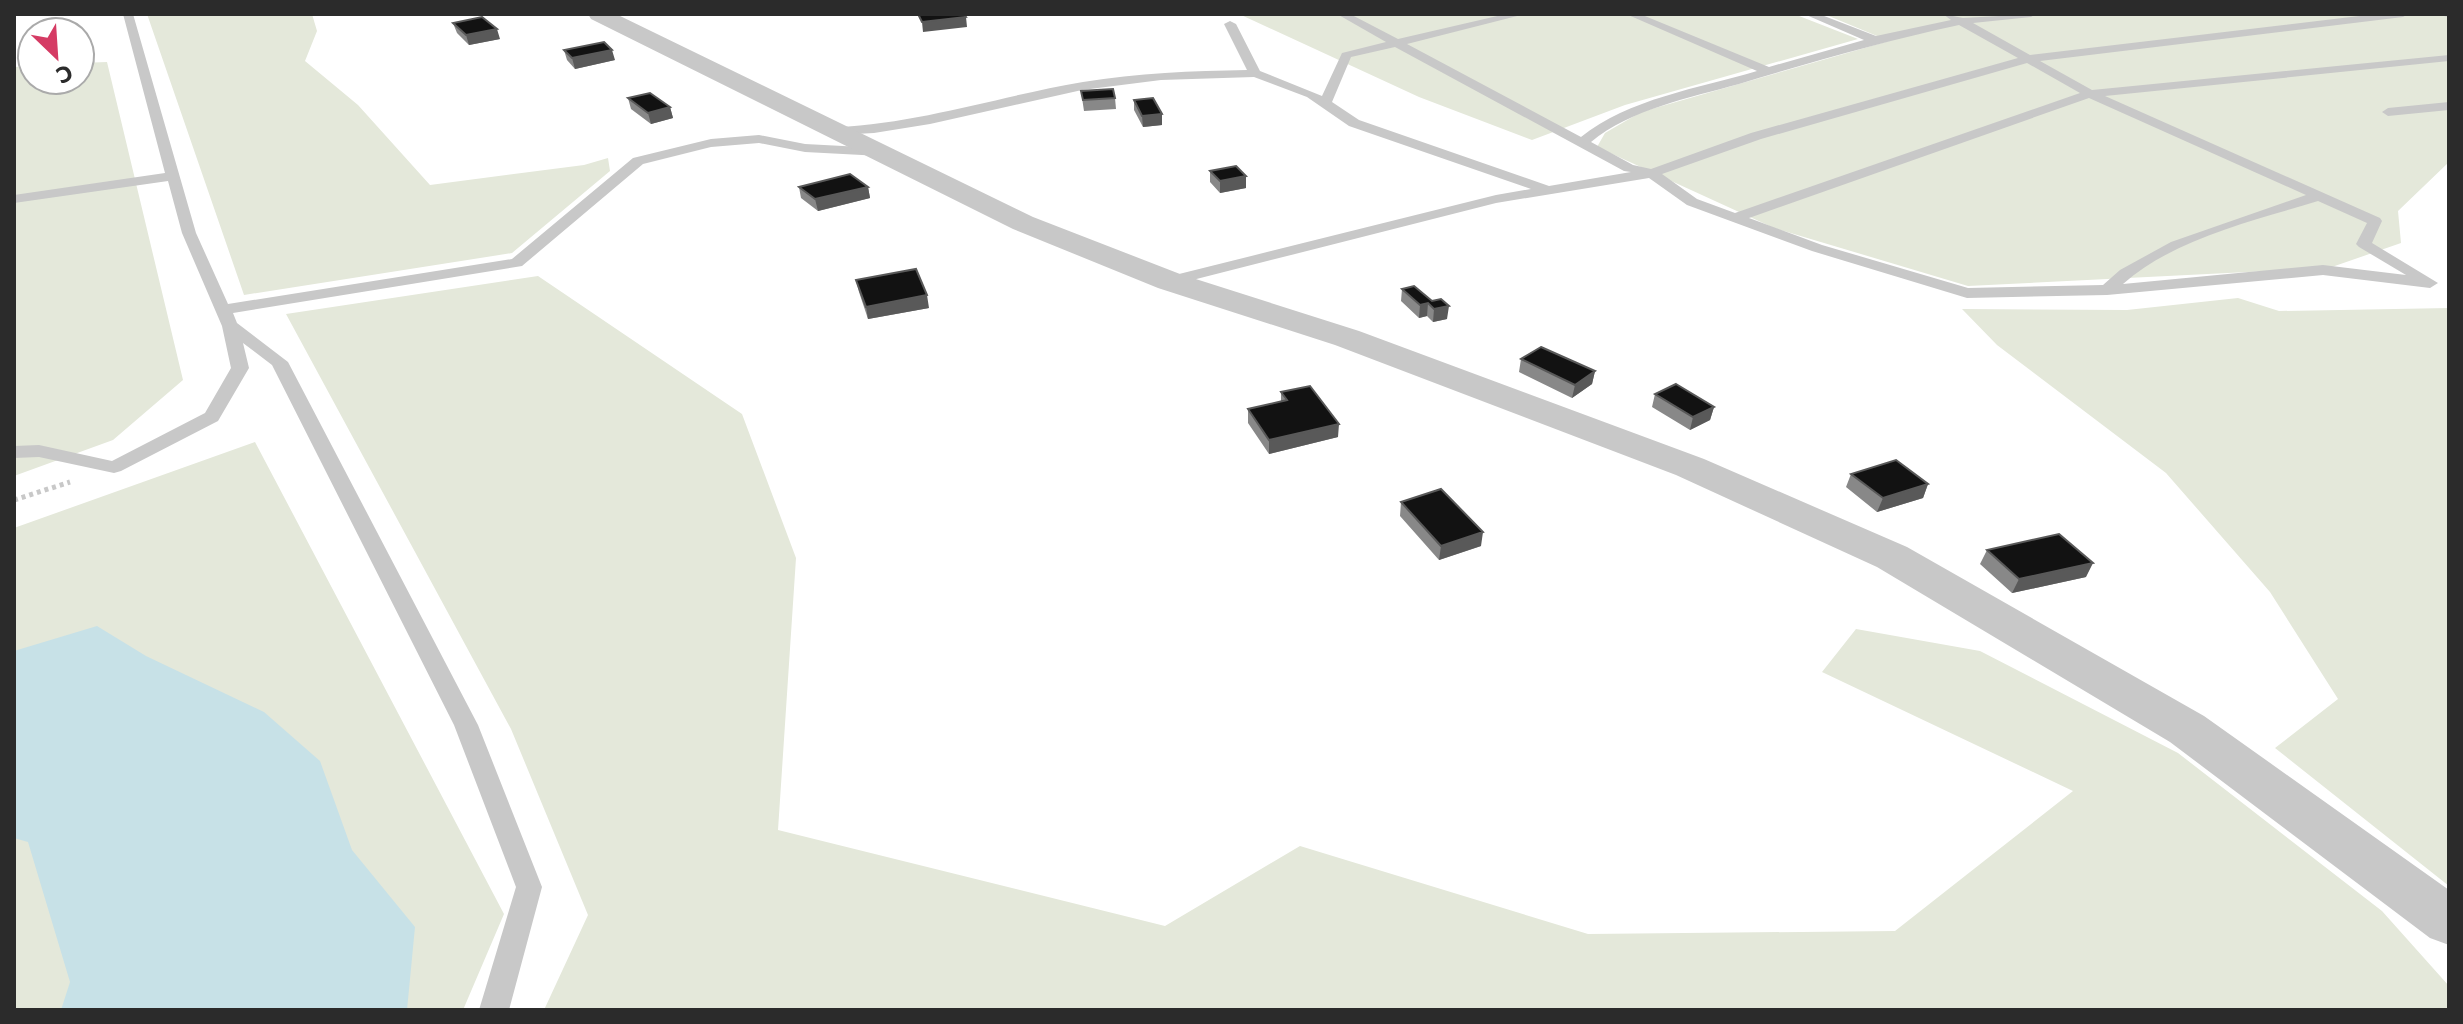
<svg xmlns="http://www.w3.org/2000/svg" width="2463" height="1024" font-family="Commissioner,sans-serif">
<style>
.green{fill:#e4e8da}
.water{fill:#c7e1e7}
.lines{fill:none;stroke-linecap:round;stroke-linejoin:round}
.path{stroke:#c8c8c8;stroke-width:5;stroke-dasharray:4 4;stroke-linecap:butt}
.lane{fill:#c8c8c8;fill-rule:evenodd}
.street{fill:#c8c8c8;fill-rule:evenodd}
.wall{fill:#888}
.shaded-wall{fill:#595959}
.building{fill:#121212;stroke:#595959;stroke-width:2}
</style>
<rect width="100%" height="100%" fill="#fff"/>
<path class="green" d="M147,14H312L317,31L305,61L358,105L430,185L584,165L608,158L610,171L512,253L244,295Z
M1239,14H1794L1858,39L1625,105L1532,140L1419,97Z
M1824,14H2449V162L2398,211L2401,243L2329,268L1968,286L1774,228L1597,147L1605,133L1641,112L1889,41Z
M107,62L183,380L113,440L14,476V67L32,66V80H80V63Z
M538,276L742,414L796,558L778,830L1165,926L1300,846L1588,934L1895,931L2073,791L1822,672L1856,629L1980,651L2178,753L2382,911L2449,986V1010H544L588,915L511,729L286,314Z
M2238,298L2279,311L2449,308V886L2275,748L2338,699L2270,592L2166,473L1997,345L1962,309L2127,310Z
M255,442L504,914L463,1010H14V528Z"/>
<path class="water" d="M97,626L146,656L264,712L320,761L352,850L415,927L407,1010H61L70,982L28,842L14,838V651Z"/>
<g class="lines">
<path class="path" d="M14,500L70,482"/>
<path class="lane" d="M123,14H133L196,233L228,304L512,259L633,158L711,139L759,135L805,144L881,148L888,152L881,156L805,152L759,143L711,147L643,164L522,266L233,313L237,323L288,362L478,725L542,887L509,1010H479L516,887L454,725L272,365L243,343L249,368L218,421L121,471L114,473L39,457L14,458V446L39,445L112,461L205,413L231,368L222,326L182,233L168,181L14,203V195L165,173Z
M1337,14H1350L1398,39L1506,14H1525L1407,44L1581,137C1628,99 1699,88 1757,71L1626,14H1640L1769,67L1864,40L1804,14H1819L1876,36L1951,20L1943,14L1963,18L2036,14L2031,17L1973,23L2030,55L2376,14H2408L2403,17L2040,61L2092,90L2449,55V61L2105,96L2380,218L2382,221L2372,243L2438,283L2430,288L2323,275L2107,295L1967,298L1812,251L1687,205L1649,178L1496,203L1169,286L1161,281L1163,278L1496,195L1531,189L1349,126L1307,97L1254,77L1161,80L1082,90L930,124L874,133L837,135L831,131L837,127C921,123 1000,96 1083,82C1138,73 1192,71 1247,70L1224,24L1230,21L1236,24L1260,71L1322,96L1342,53L1386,42ZM1959,25L2018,58L1751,133L1651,169L1633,165L1591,142C1631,109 1689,98 1739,84C1812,62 1885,41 1959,25ZM1395,47L1624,171L1631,172L1549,186L1359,120L1332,102L1351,57ZM2027,63L2080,93L1735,213L1697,199L1662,174L1761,139ZM2089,98L2306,195L2171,242L2120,270L2103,285L1968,288L1822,245L1749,218ZM2318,201L2367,223L2356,244L2359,247L2406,275L2323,265L2123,284C2175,238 2254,221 2318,201Z
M2443,14H2449V17L2444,16Z
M2449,102V110L2388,116L2382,112L2388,108Z"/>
<path class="street" d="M588,14H616L1033,217L1180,274L1359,331L1704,459L1907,547L2204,716L2449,890V945L2430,938L2170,742L1877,567L1676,475L1335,345L1158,288L1013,229L591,19Z"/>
</g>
<path class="wall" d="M453,23L500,39L469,45L457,33Z
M564,50L615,60L575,69L567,60Z
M1081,91L1115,98L1116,109L1084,111Z
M628,98L670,107L673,118L651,124L631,109Z
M1134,100L1162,114V125L1143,127L1134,110Z
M1210,171L1246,188L1220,193L1210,182Z
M799,187H868L870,198L818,211L801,198Z
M856,280L929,308L868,319L859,292Z
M1414,286L1447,319L1433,322L1427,316L1419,318L1401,301L1402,289Z
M1521,359L1595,371L1592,384L1572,398L1519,372Z
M1281,392L1338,437L1269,454L1248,423V409L1281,402Z
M1655,394L1714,407L1710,420L1690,430L1652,407Z
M1851,474L1928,484L1923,498L1877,512L1846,487Z
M1401,502L1481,546L1439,560L1400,516Z
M1987,550L2086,577L2012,593L1980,564Z"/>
<path class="shaded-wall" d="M966,17L967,27L923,32L922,22Z
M497,29L500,39L469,45L466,35Z
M612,50L615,60L575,69L572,58Z
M670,107L673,118L651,124L648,113Z
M1162,114V125L1143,127L1142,116Z
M1246,176V188L1220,193V181Z
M868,187L870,198L818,211L815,199Z
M927,295L929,308L868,319L866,307Z
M1428,303L1427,316L1419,318L1420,305Z
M1449,306L1447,319L1433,322L1434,309Z
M1595,371L1592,384L1572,398L1575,385Z
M1714,407L1710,420L1690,430L1693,417Z
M1339,424L1338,437L1269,454V440Z
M1928,484L1923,498L1877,512L1883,498Z
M1483,532L1481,546L1439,560L1441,546Z
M2093,563L2086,577L2012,593L2019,579Z"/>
<path class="building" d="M918,14H964L966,17L922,22Z
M482,17L497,29L466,35L453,23Z
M604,42L612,50L572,58L564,50Z
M1113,89L1115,98L1083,100L1081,91Z
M650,93L670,107L648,113L628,98Z
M1153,98L1162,114L1142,116L1134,100Z
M1236,166L1246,176L1220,181L1210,171Z
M850,174L868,187L815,199L799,187Z
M916,269L927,295L866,307L856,280Z
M1414,286L1432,301L1441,299L1449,306L1434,309L1428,303L1420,305L1402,289Z
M1541,347L1595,371L1575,385L1521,359Z
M1676,384L1714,407L1693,417L1655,394Z
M1310,386L1339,424L1269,440L1248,409L1287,400L1281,392Z
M1896,460L1928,484L1883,498L1851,474Z
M1441,489L1483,532L1441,546L1401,502Z
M2059,534L2093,563L2019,579L1987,550Z"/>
<rect width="2463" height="1024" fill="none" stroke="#2b2b2b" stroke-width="32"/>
<g transform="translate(56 56) rotate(155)"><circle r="38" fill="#ffffff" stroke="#aaaaaa" stroke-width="2"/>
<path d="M0-6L14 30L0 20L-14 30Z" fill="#d53b64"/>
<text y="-12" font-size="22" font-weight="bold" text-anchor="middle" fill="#2b2b2b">С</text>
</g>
</svg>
